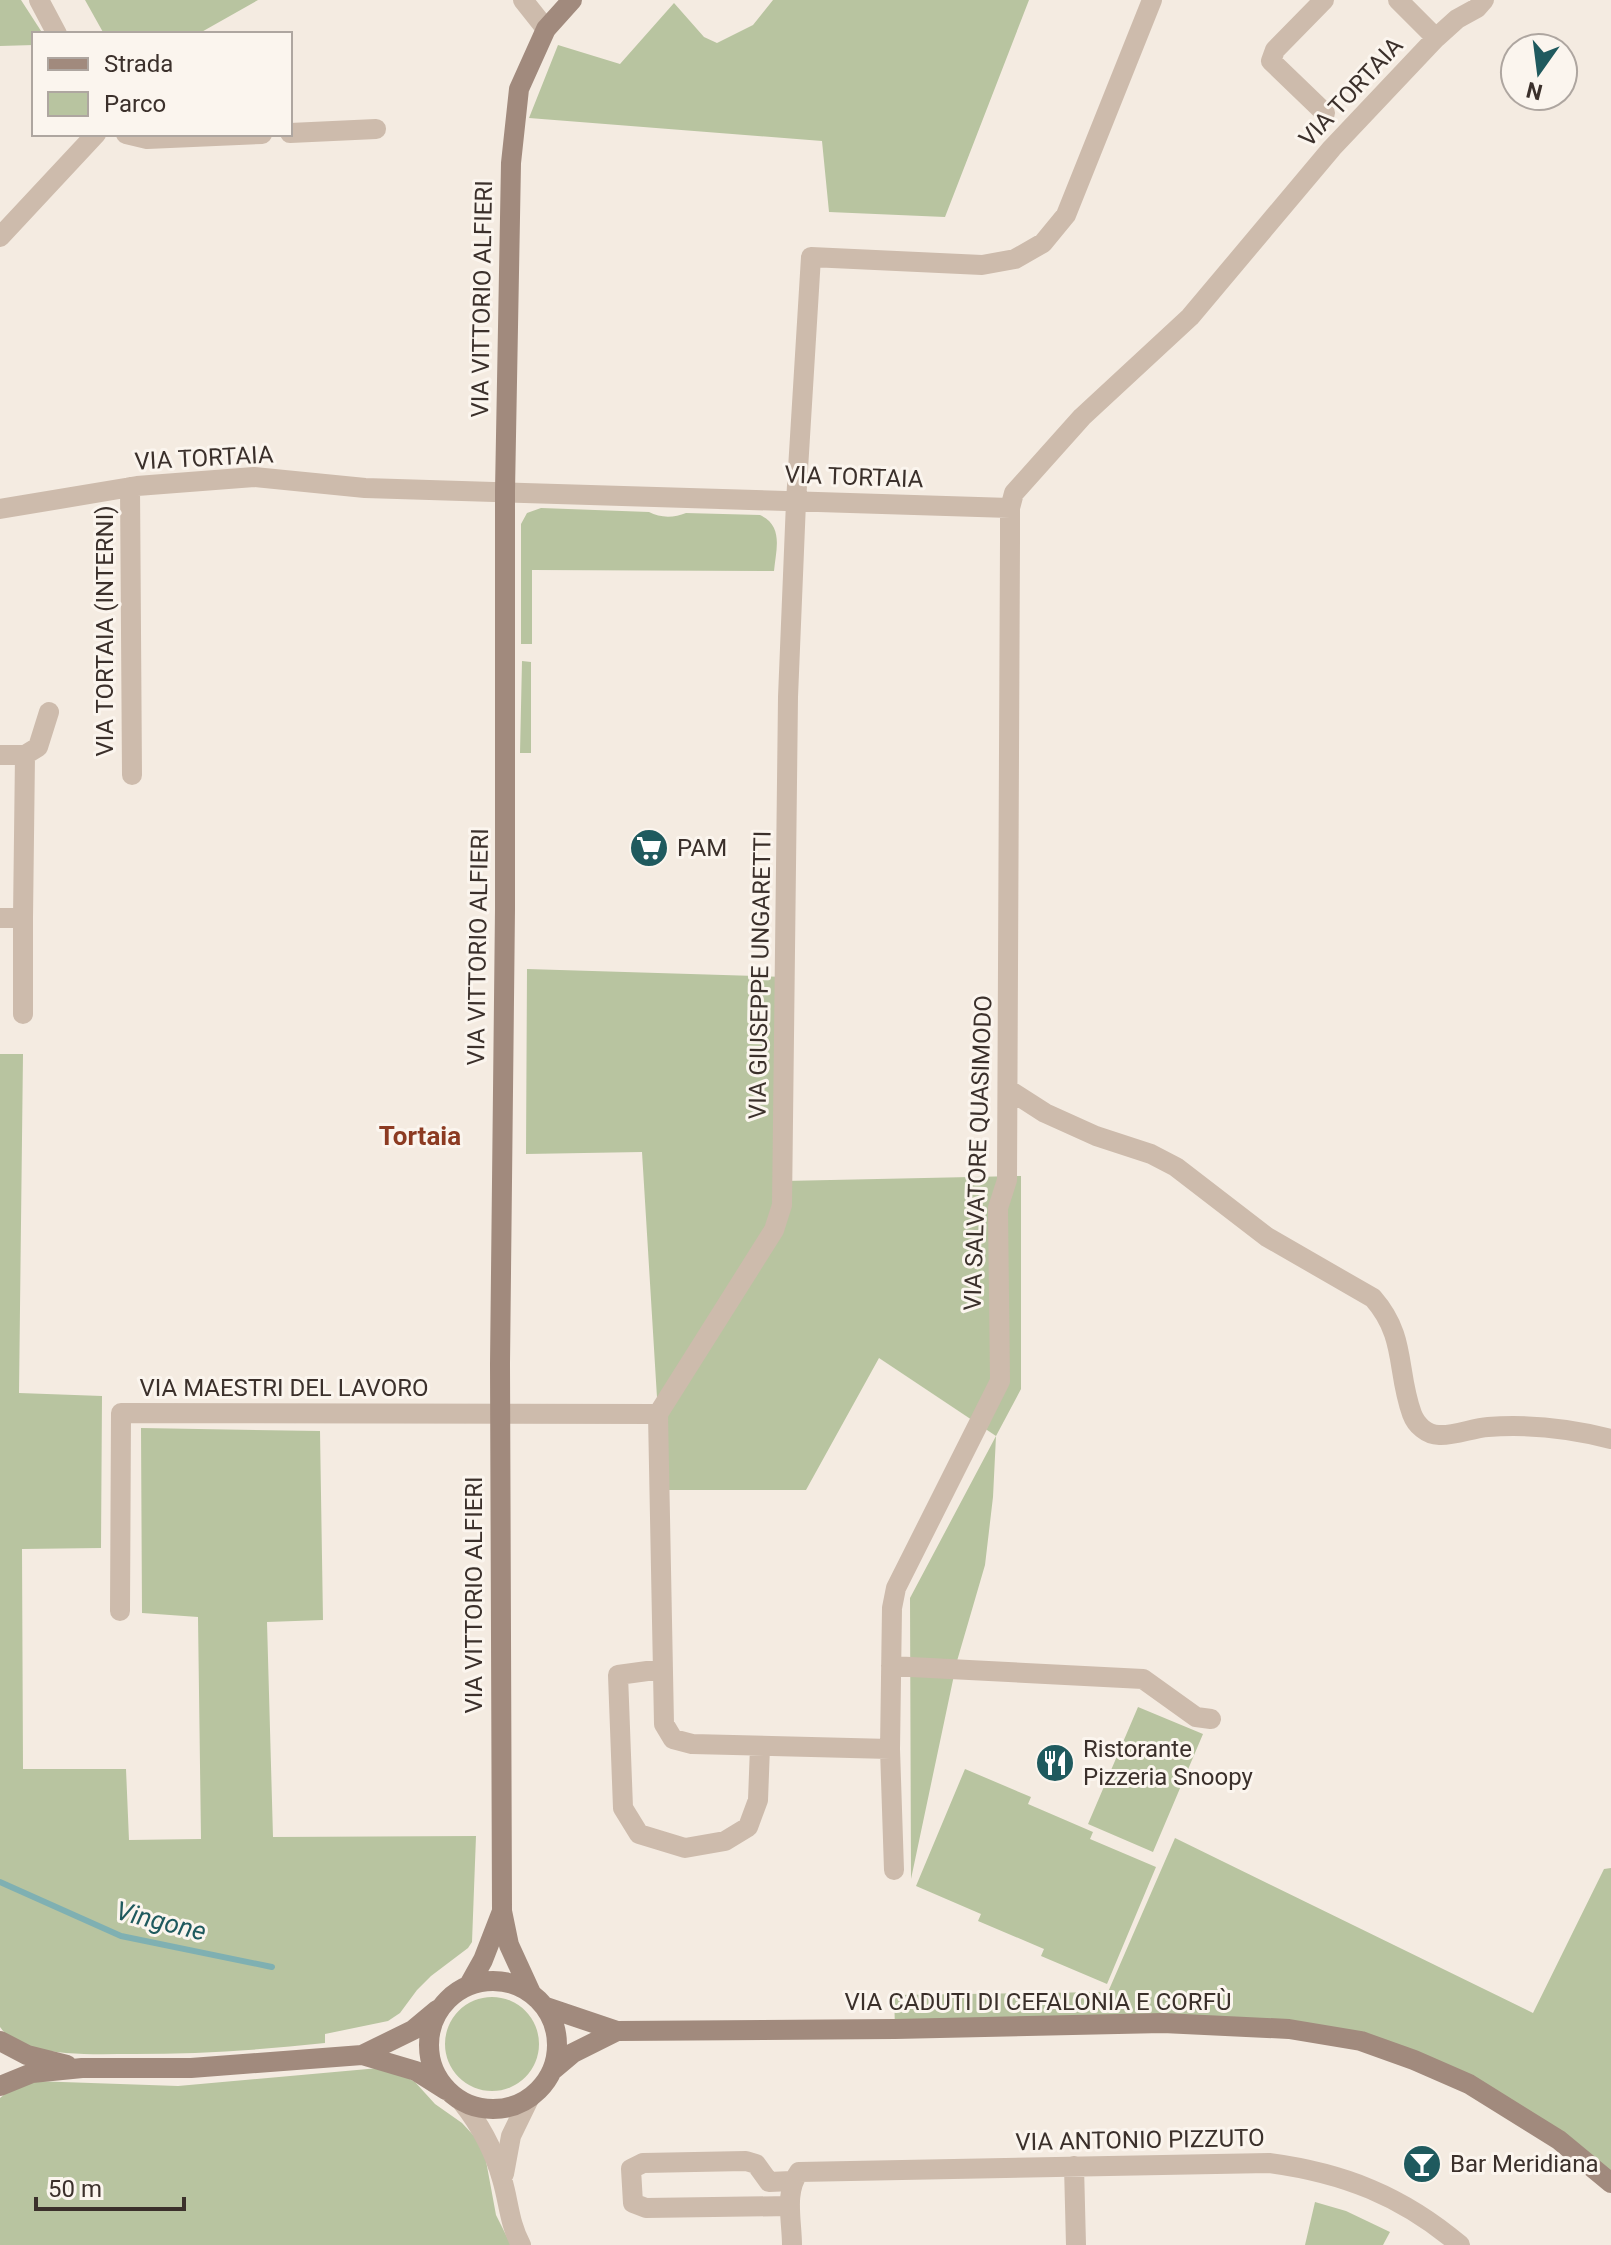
<svg xmlns="http://www.w3.org/2000/svg" width="1611" height="2245" font-family="Roboto,sans-serif">
<style>
.green{fill:#b8c4a0}
.lines{fill:none;stroke-linecap:round;stroke-linejoin:round}
.stream{stroke:#7fb0b2;stroke-width:6}
.street{stroke:#cdbbac;stroke-width:20}
.secondary{stroke:#a18a7d;stroke-width:20}
.labels{text-anchor:middle;stroke-width:6;stroke-linejoin:round;paint-order:stroke}
.street-label{font-size:24px;fill:#3b302b;stroke:#fbf5ee}
.poi-label{font-size:24px;fill:#3b302b;stroke:#fbf5ee;text-anchor:start}
.neighbourhood-label{font-size:26px;font-weight:bold;fill:#8c3b22;stroke:#fbf5ee}
.water-label{font-size:26px;font-style:italic;fill:#1f5a5e;stroke:#fbf5ee}
</style>
<rect width="100%" height="100%" fill="#f4ebe1"/>
<path class="green" d="M0,0H21L43,34H34V45L0,46Z
M85,0H258L198,34H104Z
M773,0H1029L945,217L829,212L822,141L529,118L558,45L620,64L674,3L704,37L717,43L753,25Z
M541,508L649,512C660,518 674,518 686,513L760,515C784,526 776,550 774,571L532,570V644H521V524L527,513Z
M522,661L531,662V753H520Z
M527,969L786,977L784,1181L1021,1176V1389L996,1436L993,1497L985,1565L957,1661L911,1879L910,1598L996,1436L879,1358L806,1490H660L658,1414L642,1152L526,1154Z
M0,1054H23L19,1393L102,1396L101,1548L22,1549L23,1769H126L129,1840L201,1839L198,1617L142,1613L141,1428L320,1431L323,1620L267,1622L273,1837L476,1836L472,1942L468,1948L431,1976L417,1990L400,2013L388,2021L325,2034V2043C262,2050 198,2054 134,2054C100,2054 64,2056 30,2047C19,2044 7,2037 0,2027Z
M1138,1707L1203,1734L1153,1852L1088,1824Z
M965,1769L1031,1797L1028,1804L1093,1832L1090,1839L1156,1867L1107,1984L1041,1956L1044,1949L978,1921L981,1914L916,1886Z
M1175,1838L1533,2013L1604,1869L1611,1868V2183L1415,2060L1285,2029H895L894,1995L1108,1992Z
M445 2044a47 47 0 1 1 94 0a47 47 0 1 1-94 0Z
M379,2068L399,2073L415,2082L435,2104L462,2123L475,2137L484,2150L496,2215L511,2245H0V2098L10,2090L33,2081L178,2086Z
M1315,2202L1346,2211L1390,2232L1383,2245H1305Z"/>
<g class="lines">
<path class="stream" d="M0,1882L121,1936L272,1967"/>
<path class="street" d="M39,0L57,34
M523,0L546,29
M1324,0L1275,50L1271,61L1325,113
M1398,0L1436,38
M290,133L376,129
M126,134L147,139L262,134
M0,237L96,134
M130,487L132,775
M0,509L137,486L254,477L365,488L1010,508
M0,755H25L23,918H0
M25,755L38,747L49,712
M23,918V1014
M1009,1090L1045,1113L1096,1136L1151,1154L1176,1167L1267,1237L1373,1298C1407,1337 1396,1370 1412,1414C1416,1425 1427,1435 1439,1435C1454,1436 1473,1428 1488,1427C1528,1424 1572,1429 1611,1439
M658,1414L664,1724L673,1739L692,1744L890,1749
M120,1611L121,1413L658,1414L774,1230L782,1205L788,697L796,502L811,257L982,265L1015,259L1043,243L1066,215L1152,0
M891,1666L1143,1679L1196,1717L1211,1719
M662,1669L618,1675L623,1808L639,1834L685,1848L725,1841L748,1827L758,1800L760,1747
M894,1870L890,1749L892,1608L896,1588L1000,1381L998,1208L1007,1180L1010,541V508L1014,493L1082,417L1190,317L1332,148L1436,38L1457,19L1477,8L1484,0
M462,2102C481,2126 494,2150 502,2179C509,2202 509,2223 521,2245
M1074,2166L1076,2245
M504,2174L511,2136L529,2099
M790,2206L646,2208L633,2203L631,2169L643,2163L746,2161L756,2164L769,2182L792,2181
M792,2245C792,2221 784,2192 799,2172L1269,2163C1344,2173 1402,2196 1460,2245"/>
<path class="secondary" d="M429 2045a64 64 0 1 1 128 0a64 64 0 1 1-128 0Z
M469,1985L483,1960L502,1911
M531,1993L509,1945L502,1911L500,1364L505,909V491L511,163L519,89L546,29L572,0
M546,2007L617,2031L895,2029L1163,2023L1289,2029L1361,2041L1414,2060L1469,2084L1559,2140L1611,2183
M0,2041L27,2055L67,2065
M362,2055L413,2030L437,2010
M554,2069L573,2053L617,2031
M0,2086L32,2073L82,2068H191L362,2055L416,2071L446,2090"/>
</g>
<defs>
<symbol id="supermarket-disc" viewBox="-11 -11 22 22"><circle r="9.5" fill="#1f5a5e" stroke="#fbf5ee"/><path d="M-6-5.5h2.5l.6 2H6L4.5 2H-2.5L-4.4-4H-6ZM-1.5 3.2a1.3 1.3 0 1 0 .1 0ZM3 3.2a1.3 1.3 0 1 0 .1 0Z" fill="#fff"/></symbol>
<symbol id="restaurant-disc" viewBox="-11 -11 22 22"><circle r="9.5" fill="#1f5a5e" stroke="#fbf5ee"/><path d="M-5-6h1v4h1v-4h1v4h1v-4h1v5L-1.5 .5V6h-2V.5L-5-1ZM5-6V6H3V1.5H1.5Q1.5-4 5-6Z" fill="#fff"/></symbol>
<symbol id="bar-disc" viewBox="-11 -11 22 22"><circle r="9.5" fill="#1f5a5e" stroke="#fbf5ee"/><path d="M-6-5H6L.8 .8V4.5H3.5V6h-7V4.5H-.8V.8Z" fill="#fff"/></symbol>
</defs>
<g fill-rule="evenodd">
<use href="#supermarket-disc" x="627" y="826" width="44" height="44"/>
<use href="#restaurant-disc" x="1033" y="1741" width="44" height="44"/>
<use href="#bar-disc" x="1400" y="2142" width="44" height="44"/>
</g>
<g class="labels">
<g class="street-label">
<text transform="translate(1351 92) rotate(-47)" y="8">VIA TORTAIA</text>
<text transform="translate(482 299) rotate(-89)" y="8">VIA VITTORIO ALFIERI</text>
<text transform="translate(204 458) rotate(-3)" y="8">VIA TORTAIA</text>
<text transform="translate(854 477) rotate(2)" y="8">VIA TORTAIA</text>
<text transform="translate(105 631) rotate(-90)" y="8">VIA TORTAIA (INTERNI)</text>
<text transform="translate(478 947) rotate(-89)" y="8">VIA VITTORIO ALFIERI</text>
<text transform="translate(760 975) rotate(-89)" y="8">VIA GIUSEPPE UNGARETTI</text>
<text transform="translate(978 1153) rotate(-88)" y="8">VIA SALVATORE QUASIMODO</text>
<text x="284" y="1396">VIA MAESTRI DEL LAVORO</text>
<text transform="translate(474 1595) rotate(-90)" y="8">VIA VITTORIO ALFIERI</text>
<text x="1038" y="2010">VIA CADUTI DI CEFALONIA E CORFÙ</text>
<text transform="translate(1140 2140) rotate(-1)" y="8">VIA ANTONIO PIZZUTO</text>
</g>
<g class="poi-label">
<text x="677" y="856">PAM</text>
<text x="1083" y="1757">Ristorante<tspan x="1083" dy="28">Pizzeria Snoopy</tspan></text>
<text x="1450" y="2172">Bar Meridiana</text>
</g>
<g class="neighbourhood-label">
<text x="420" y="1145">Tortaia</text>
</g>
<g class="water-label">
<text transform="translate(161 1921) rotate(14)" y="9">Vingone</text>
</g>
</g>
<rect x="32" y="32" width="260" height="104" fill="#fbf5ee" stroke="#aea6a0" stroke-width="2"/>
<rect x="48" y="58" width="40" height="12" fill="#a18a7d" stroke="#aea6a0" stroke-width="2"/>
<text x="104" y="72" font-size="24" fill="#3b302b">Strada</text>
<rect x="48" y="92" width="40" height="24" fill="#b8c4a0" stroke="#aea6a0" stroke-width="2"/>
<text x="104" y="112" font-size="24" fill="#3b302b">Parco</text>
<g transform="translate(1539 72) rotate(194)"><circle r="38" fill="#fbf5ee" stroke="#aea6a0" stroke-width="2"/>
<path d="M0-6L14 30L0 20L-14 30Z" fill="#1f5a5e"/>
<text y="-12" font-size="22" font-weight="bold" text-anchor="middle" fill="#3b302b">N</text>
</g>
<path d="M36 2197v12h148v-12" fill="none" stroke="#3b302b" stroke-width="4"/>
<text x="48" y="2197" font-size="24" fill="#3b302b" stroke="#fbf5ee" stroke-width="6" paint-order="stroke">50 m</text>
</svg>
